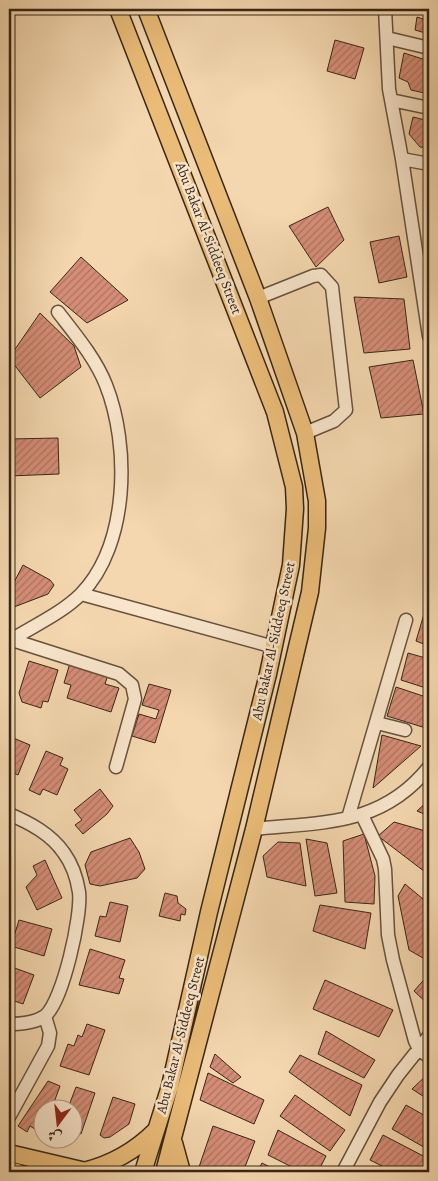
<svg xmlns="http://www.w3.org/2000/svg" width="438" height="1181" font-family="Alegreya,Amiri,serif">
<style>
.building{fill:url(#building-hatch);stroke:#372616}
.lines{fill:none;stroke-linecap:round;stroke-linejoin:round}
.minor-casing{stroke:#66523c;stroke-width:15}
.major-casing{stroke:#372616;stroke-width:19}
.minor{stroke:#f8e5cb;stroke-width:12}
.major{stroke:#eabc78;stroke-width:16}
.labels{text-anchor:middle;stroke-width:5;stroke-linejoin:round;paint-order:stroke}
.street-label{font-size:14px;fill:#372616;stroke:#f8e5cb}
</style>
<defs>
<pattern id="building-hatch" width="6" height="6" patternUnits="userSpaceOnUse" patternTransform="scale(1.25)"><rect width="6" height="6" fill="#d58d77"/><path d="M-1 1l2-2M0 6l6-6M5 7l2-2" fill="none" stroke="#ae7361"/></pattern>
</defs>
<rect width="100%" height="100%" fill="#f4d7af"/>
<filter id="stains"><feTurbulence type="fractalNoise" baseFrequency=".004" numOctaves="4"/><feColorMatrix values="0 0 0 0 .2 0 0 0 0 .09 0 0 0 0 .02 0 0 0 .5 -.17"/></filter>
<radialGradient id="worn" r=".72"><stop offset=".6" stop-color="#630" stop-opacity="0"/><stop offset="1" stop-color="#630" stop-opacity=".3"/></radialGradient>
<path class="building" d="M417,17L429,21V34L415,30Z
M335,40L364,48L355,79L327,71Z
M404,53L429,61V94L411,90L408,82L399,78Z
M413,117L429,121V148L420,147L409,134Z
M424,176L429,177V209L424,198Z
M328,207L344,240L316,267L289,226Z
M399,236L407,277L379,283L370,242Z
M81,257L128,300L87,323L50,292Z
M354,297L404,299L410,349L364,353Z
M40,313L74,346L81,367L40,398L9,358Z
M413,360L424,414L381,418L369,367Z
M58,438L59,474L9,476V439Z
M23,565L50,580L54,585L48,594L14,607L9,606V592Z
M424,614L429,615V646L416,641Z
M408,653L429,659V689L401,680Z
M29,661L58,670L48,702L43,701L41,708L22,702L19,693Z
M70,663L108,675L105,684L119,688L111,712L67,698L71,685L64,683Z
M149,684L171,690L155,743L132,736L139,714L156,719L159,710L142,705Z
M396,687L429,698V729L387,716Z
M382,735L421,746L373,788Z
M11,737L30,745L18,775L9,771V744Z
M46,751L63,758L60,765L68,769L57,795L43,789L40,795L29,790Z
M100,789L113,806L107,814L83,834L75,825L82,820L74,810Z
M429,800V816L417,811Z
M394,822L429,832V875L378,836Z
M364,834L375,876L374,904L345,902L343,841Z
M130,838L139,852L145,869L137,878L100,886L90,884L85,865L91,852Z
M306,839L327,843L337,893L315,896Z
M278,842L300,843L306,886L267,877L263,856Z
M45,860L62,898L37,910L26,887L37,875L33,866Z
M405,884L429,904V949L423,958L409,950L398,896Z
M165,893L177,896L178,903L186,909L185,915L181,914L180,921L159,916Z
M110,902L128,906L120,942L95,936L100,916L106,917Z
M320,905L371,913L365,949L313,931Z
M19,920L52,929L44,956L11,946Z
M90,949L125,960L119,978L124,979L119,994L79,985Z
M9,966L34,975L23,1004L9,999Z
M429,974V1005L414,991Z
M325,980L393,1010L379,1037L313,1009Z
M87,1024L105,1030L89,1075L60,1066L68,1044L74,1046L78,1035L82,1037Z
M326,1031L375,1060L364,1078L318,1054Z
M215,1054L241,1077L233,1083L210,1067Z
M300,1055L362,1085L350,1116L289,1072Z
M208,1073L264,1100L254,1124L200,1100Z
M429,1073V1100L412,1089Z
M48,1081L60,1086L52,1108H42V1128L38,1131L30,1126L27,1132L18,1126Z
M76,1087L95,1093L81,1134L75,1131L73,1137L72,1108H68Z
M295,1095L345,1130L330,1151L280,1116Z
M113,1097L135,1104L129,1124L110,1137L104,1138L100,1135Z
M406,1105L429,1118V1150L392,1129Z
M213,1126L255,1141L243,1172H203L198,1170Z
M278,1130L326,1156L318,1172H302L268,1155Z
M383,1135L429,1159V1172H394L370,1160Z
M262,1163L280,1172H257Z"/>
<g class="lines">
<defs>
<path id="minor" d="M385,9L389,89L402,159L429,336
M387,38L429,48
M391,100L429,108
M402,159L429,164
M258,298L313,276L321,275L332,287L346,410L334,421L305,433
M81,594L274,647
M9,639L119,674L132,685L135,699L116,767
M11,640C35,625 62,613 81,594C129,544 130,446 106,385C96,359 75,334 58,312
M377,723L405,730
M9,814C30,823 51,834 64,853C72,864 77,879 79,892C82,915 63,1001 45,1016C35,1023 21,1024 9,1024
M362,815L383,859L385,869L388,935L393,960L415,1041L419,1049L429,1057
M348,818L406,620
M254,829C323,822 382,826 429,767
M9,1117L48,1046L50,1033L45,1016
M343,1172L380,1102L398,1075L429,1036"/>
<path id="major" d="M118,9L275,412L294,487L295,509L291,565L268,674L209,912L170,1086L143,1172
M146,9L258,298L305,433L317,501V528L310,592L254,829L164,1172
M174,1143L182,1172
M9,1153L90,1172
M9,1171L17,1172
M84,1171C112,1164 135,1151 155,1131"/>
</defs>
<use href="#minor" class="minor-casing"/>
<use href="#major" class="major-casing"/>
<use href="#minor" class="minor"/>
<use href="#major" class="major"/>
</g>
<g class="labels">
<g class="street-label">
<text transform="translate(209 238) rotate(69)" y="5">Abu Bakar Al-Siddeeq Street</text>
<text transform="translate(273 641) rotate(-78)" y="5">Abu Bakar Al-Siddeeq Street</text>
<text transform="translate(180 1035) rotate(-76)" y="5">Abu Bakar Al-Siddeeq Street</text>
</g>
</g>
<rect width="438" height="1181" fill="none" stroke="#f4d7af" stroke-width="30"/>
<rect x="10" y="10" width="418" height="1161" fill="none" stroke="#372616" stroke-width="2.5"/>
<rect x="15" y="15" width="408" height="1151" fill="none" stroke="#372616"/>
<g transform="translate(58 1124) rotate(195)"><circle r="24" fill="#f8e5cb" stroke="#ab9983"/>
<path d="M0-4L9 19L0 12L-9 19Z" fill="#8f2418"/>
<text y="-8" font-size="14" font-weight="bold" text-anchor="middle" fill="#372616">ش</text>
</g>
<rect width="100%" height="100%" filter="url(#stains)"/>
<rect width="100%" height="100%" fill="url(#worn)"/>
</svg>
